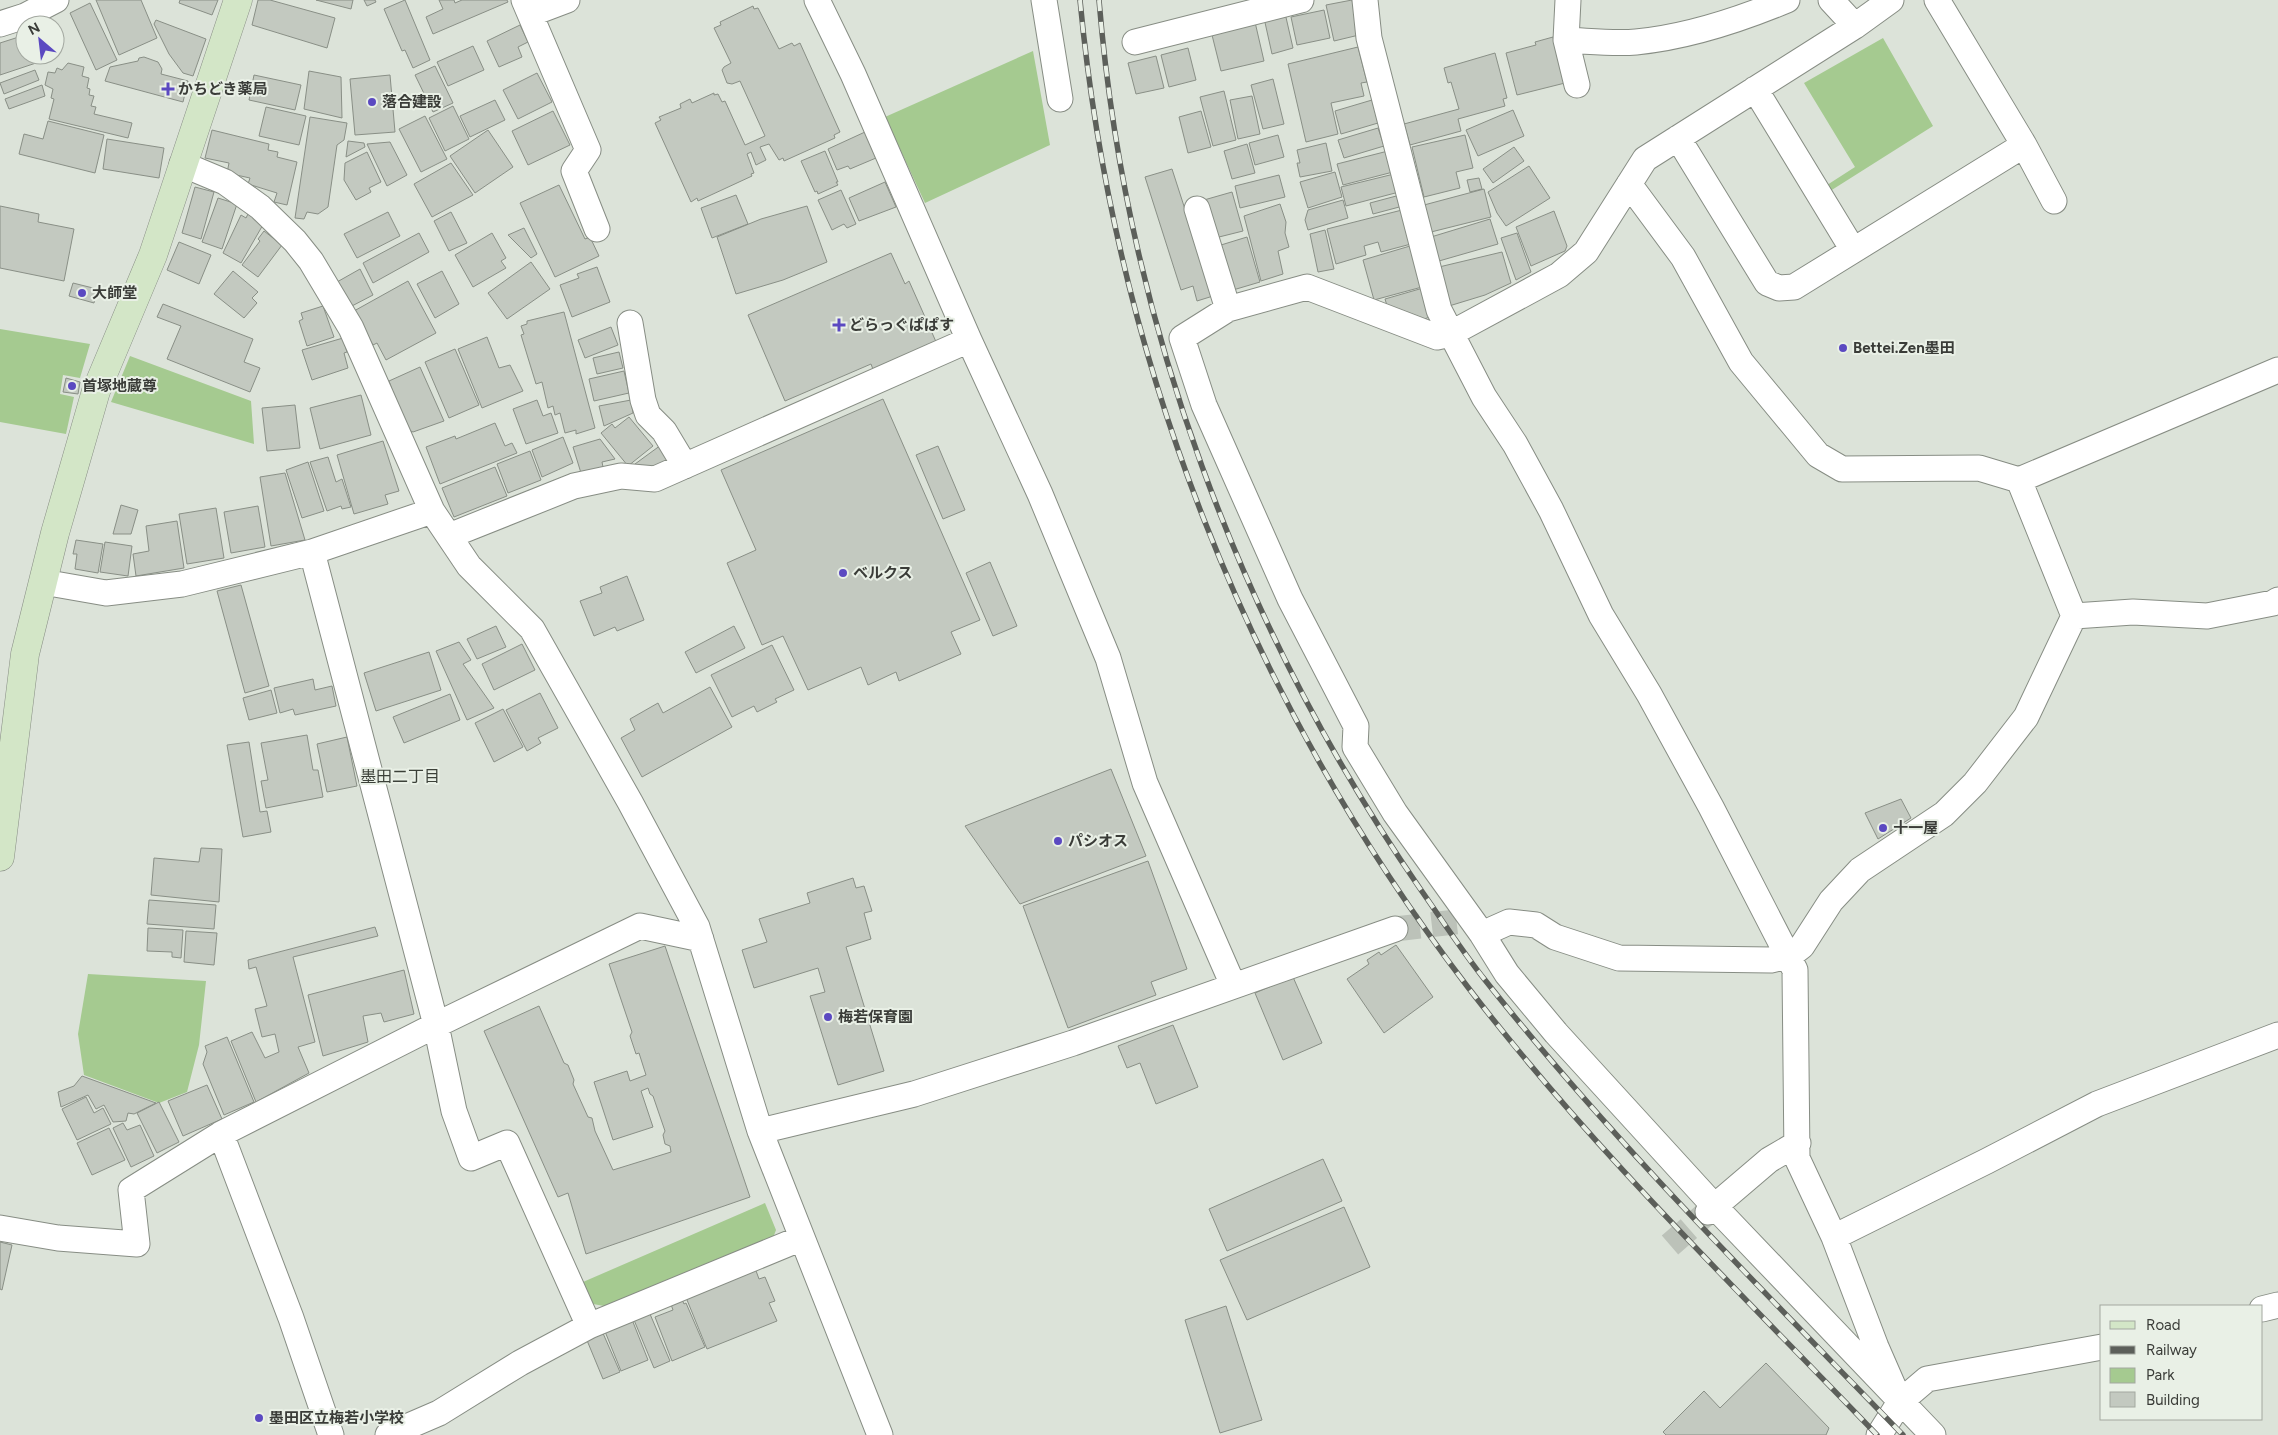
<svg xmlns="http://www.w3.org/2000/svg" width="2278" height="1435" font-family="Figtree,'Noto Sans JP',sans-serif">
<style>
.green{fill:#a5ca90}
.building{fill:#c3c9c0;stroke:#898f86}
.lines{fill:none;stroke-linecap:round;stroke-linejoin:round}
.street-tunnel{stroke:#bcc2b9;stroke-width:25;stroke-dasharray:25 12;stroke-linecap:butt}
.street-casing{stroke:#878d84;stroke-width:27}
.secondary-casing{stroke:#878d84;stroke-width:29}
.street{stroke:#fff;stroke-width:25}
.secondary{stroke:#d3e6c7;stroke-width:28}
.rail-casing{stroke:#5c5f5a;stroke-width:5.5}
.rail{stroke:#e9f0e6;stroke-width:4;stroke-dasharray:11;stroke-linecap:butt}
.poi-dot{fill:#5b49c1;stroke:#e9f0e6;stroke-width:2}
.labels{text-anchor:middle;stroke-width:4;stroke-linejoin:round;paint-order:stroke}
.poi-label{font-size:15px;font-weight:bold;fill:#3a3c38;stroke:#e9f0e6;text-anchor:start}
.neighbourhood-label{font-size:16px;fill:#3c4139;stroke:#e9f0e6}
</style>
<rect width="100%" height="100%" fill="#dce3d9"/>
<path class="green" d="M1883,38L1933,126L1827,193L1824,187L1855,167L1804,83Z
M1033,51L1050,145L925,203L885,117Z
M0,329L90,344L80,378L63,375L60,394L74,397L66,434L0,422Z
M130,356L251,401L254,444L111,402Z
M88,974L206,981L199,1045L187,1092L159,1103L84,1075L78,1034Z
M765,1203L776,1230L773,1238L604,1306L593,1304L583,1282Z"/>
<path class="building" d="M96,0H141L157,38L119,55Z
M180,0H218L212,15L179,3Z
M258,0H270L335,18L327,48L252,25Z
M316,0H353L351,9Z
M364,0H375L376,2L367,6Z
M405,0L430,60L413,68L405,50L402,51L384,9Z
M439,0H454L455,3L462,0H507L508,2L433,34L426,17L443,9Z
M1352,0L1359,35L1334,41L1326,5Z
M90,3L117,60L96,70L70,13Z
M753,6L754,9L758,8L779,49L792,43L794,46L800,43L840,132L834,135L835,138L784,161L783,158L779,160L769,144L760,147L766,160L756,165L751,152L747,154L754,173L751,174L752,176L698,201L697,198L691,202L655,123L661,120L659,117L681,108L680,104L690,99L692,103L714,93V95L718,94L722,102L725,101L745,145L765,136L740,81L732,84L727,83L722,70L724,67L731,63L714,28L721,25L720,22Z
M1324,10L1330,38L1297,45L1291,17Z
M1285,13L1293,48L1272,54L1264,18Z
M156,20L206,39L193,76L183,73L169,54L154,24Z
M1255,22L1264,61L1221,71L1211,31Z
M520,25L528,42L518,47L522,57L499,67L487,41Z
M25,35V55H43L45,60L0,75V43Z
M1553,37L1565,83L1517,95L1506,53L1536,45L1535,42Z
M473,46L484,70L448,86L437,62Z
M1358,47L1367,82L1361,83L1364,96L1331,103L1338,134L1306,142L1288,64Z
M1188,48L1196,80L1169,87L1161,55Z
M1495,53L1507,98L1503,99L1505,106L1458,119L1461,131L1410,145L1404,124L1459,109L1451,82L1448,83L1444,68Z
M1156,56L1164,88L1136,94L1128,63Z
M144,57L158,62L162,69L161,74L188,81L183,102L105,81L110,67L138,61L139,58Z
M68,63L84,67L82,76L89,78L87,88L90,89L89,95L94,96L91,106L96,107L94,114L132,123L128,138L49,119L54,99L51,98L53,89L45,85L48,72L55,73L57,68L62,70Z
M435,66L453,103L433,112L415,75Z
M35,70L39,80L4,94L0,83Z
M309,71L341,77L342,118L304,109Z
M537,73L552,102L518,119L503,90Z
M254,75L301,85L295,110L249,100Z
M390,75L395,132L355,135L350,79Z
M1273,79L1284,124L1263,129L1251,85Z
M42,85L45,96L9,109L5,99Z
M1224,91L1236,140L1213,146L1200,97Z
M1252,96L1260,134L1238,139L1230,100Z
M495,100L505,120L470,137L460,116Z
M1372,100L1378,123L1341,134L1335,111Z
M453,106L469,139L445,151L429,118Z
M266,107L306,116L299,145L259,136Z
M1513,110L1524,136L1478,156L1466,130Z
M553,111L570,145L528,165L512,131Z
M1201,111L1211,147L1188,153L1179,117Z
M425,116L447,159L421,172L399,129Z
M310,117L347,123L344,140L337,145L328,207L318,214L307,212L304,219L295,218Z
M48,121L104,135L95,173L19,154L24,134L43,139Z
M1378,128L1384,146L1344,158L1338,140Z
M212,130L269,144L268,150L278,152L277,157L297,162L287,205L274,202L277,193L248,184L250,178L227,173L229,163L205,158Z
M488,130L513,167L475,193L450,156Z
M865,132L876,158L850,169L848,166L837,170L828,149Z
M1278,135L1284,157L1255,165L1249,143Z
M1465,135L1473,168L1456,172L1460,188L1424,197L1412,147Z
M107,139L164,148L159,178L103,169Z
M348,141L364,143L365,147L346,157Z
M390,142L407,175L387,186L367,144Z
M1326,143L1332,171L1300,177L1297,163H1300L1297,150Z
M1247,144L1255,173L1232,179L1224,151Z
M1514,147L1524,161L1493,183L1483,169Z
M825,151L838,182H836L838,185L818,194L817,191L815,192L801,161Z
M1388,151L1393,172L1343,185L1337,164Z
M367,152L381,182L369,188L371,192L356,200L344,180L345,163Z
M451,163L473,195L432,217L414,184Z
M1529,166L1550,198L1506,226L1497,213L1488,192Z
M1172,169L1213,296L1197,301L1193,286L1181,290L1145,177Z
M1335,172L1342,197L1308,208L1300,182Z
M1394,174L1399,192L1346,206L1341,187Z
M1279,175L1285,197L1240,208L1235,186Z
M1479,178L1482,189L1470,192L1467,180Z
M885,182L896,207L859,221L849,198Z
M559,185L585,239L590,237L599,256L555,277L520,203Z
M195,187L214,192L201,239L182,233Z
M1484,189L1491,217L1431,232L1424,205Z
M841,190L856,224L847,228L844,224L832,230L818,200Z
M1232,192L1243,231L1215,238L1204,200Z
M736,195L748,224L712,238L701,208Z
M1400,195L1403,206L1373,214L1370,203Z
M218,198L237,204L222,249L202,242Z
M1343,200L1348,218L1308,230L1305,220L1308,210Z
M1280,204L1286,222L1285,233L1289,247L1278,251L1283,274L1261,281L1244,216Z
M0,206L39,214L38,222L74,229L64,281L0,268Z
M807,206L827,262L783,280L736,294L717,237L761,219Z
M1402,210L1411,244L1381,252L1378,242L1364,246L1366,255L1336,264L1327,229Z
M1554,211L1567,246L1565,251L1531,266L1516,227Z
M249,212L264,223L241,263L223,253L241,215L246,218Z
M388,212L400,236L357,258L344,234Z
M451,212L467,243L449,251L434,221Z
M1490,219L1498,244L1439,261L1431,237Z
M524,228L537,254L531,258L508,235Z
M1325,230L1334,269L1318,272L1310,234Z
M264,231L282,245L258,277L242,265L260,241L258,239Z
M419,233L429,252L373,283L363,263Z
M492,233L506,258L501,261L506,268L473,287L455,255Z
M1517,233L1531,272L1516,280L1501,238Z
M1247,237L1260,282L1233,290L1221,245Z
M179,242L211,255L199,284L167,270Z
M1410,246L1422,287L1374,300L1363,260Z
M1502,252L1511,283L1485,295L1449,306L1439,267Z
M891,253L905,284L909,281L937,344L874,372L871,364L785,401L748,315Z
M531,262L550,289L507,319L488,293Z
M597,267L610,302L572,317L560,285L579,278L577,274Z
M360,269L373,295L350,307L337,282Z
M233,271L258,292L252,298L257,303L244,318L214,294Z
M442,271L459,304L435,318L417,284Z
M408,281L436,333L386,360L377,343L373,345L354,311Z
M73,283L97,289L94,303L69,296Z
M1423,288L1432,316L1422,320L1388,309L1385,299Z
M163,304L253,339L244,362L260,368L250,392L167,359L181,326L157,317Z
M323,306L334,337L307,346L299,321L303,319L301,313Z
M564,312L595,428L576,434V430L565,433L560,413L555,415L553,406L548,408L542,382L536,384L521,335L524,334L521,326L527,324V321Z
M611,327L618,345L585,358L578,340Z
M487,337L499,368L510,365L523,391L482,408L458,349Z
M343,338L347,352L344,353L348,368L312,380L302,350Z
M455,349L479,405L449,418L425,362Z
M619,352L623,368L597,374L593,358Z
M420,367L444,421L413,432L406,429L389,381Z
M624,371L629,393L594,401L589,379Z
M66,378L80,382L78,394L63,392Z
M361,395L371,435L320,449L310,408Z
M883,399L980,620L951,632L961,654L899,681L896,672L868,685L861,667L808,690L783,636L762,645L727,563L756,550L721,470Z
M537,400L543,416L551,413L558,433L526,444L513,409Z
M631,400L633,413L604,426L599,406Z
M295,405L300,448L267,451L262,408Z
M629,417L653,446L628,466L601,433L612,424L615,428Z
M495,423L505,446L512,443L517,453L440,484L426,447L455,436L456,439Z
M563,437L573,463L542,477L532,450Z
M600,439L615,459L602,462L603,467L581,473L573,447Z
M383,441L399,491L385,495L388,504L354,514L337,455Z
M661,445L674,461L655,469L637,467L635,464Z
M938,446L965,510L943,519L916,455Z
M530,451L541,480L508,493L497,464Z
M328,457L336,482L342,479L351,507L342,509L341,506L327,511L310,462Z
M308,462L324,511L302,518L286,470Z
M495,467L507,496L454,517L442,488Z
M285,473L305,540L271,546L260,477Z
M121,505L138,510L131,534H113Z
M258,506L265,547L231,553L224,512Z
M216,508L224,558L187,564L179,514Z
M177,521L184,568L136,576L133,554L149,551L146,526Z
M76,540L103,544L98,573L75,569L77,554H73Z
M105,542L132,546L128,576L100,572Z
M990,562L1017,626L993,636L966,573Z
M627,576L644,620L617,631L615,627L594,636L580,601L602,593L600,587Z
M241,585L269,686L245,693L217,591Z
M496,626L506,647L477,659L467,639Z
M734,626L745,648L696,673L685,652Z
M459,642L471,660L463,664L494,708L467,720L436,651Z
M522,644L535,670L494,690L482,664Z
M772,645L794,690L775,699L777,702L757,712L754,706L732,717L711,675Z
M429,652L441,690L376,711L364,673Z
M313,679L315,690L332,686L336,706L295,715L293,709L280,713L274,688Z
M710,687L732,727L642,777L621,738L635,730L630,719L658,703L663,713Z
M271,690L277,713L249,720L243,698Z
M540,693L558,728L538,738L541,743L527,751L506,710Z
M450,694L460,720L404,743L393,717Z
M503,709L523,747L494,762L475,723Z
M307,735L313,770H318L323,797L266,808L261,781L268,780L261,743Z
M347,737L357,786L327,792L317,744Z
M249,742L260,812L267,811L271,832L243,837L227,745Z
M1111,769L1146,856L1020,904L965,826Z
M1901,799L1911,818L1878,839L1865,813Z
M201,848L222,849L219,902L151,895L154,858L199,862Z
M1148,861L1187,969L1151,982L1156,995L1068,1028L1023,906Z
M853,878L856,888L864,886L872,911L864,913L871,939L846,947L884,1071L838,1085L810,996L825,992L818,968L754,988L742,950L767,942L759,919L810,903L807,893Z
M149,900L216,905L214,929L147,924Z
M375,927L378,936L293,957L315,1042L298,1047L309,1073L256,1102L231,1041L252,1032L265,1058L279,1052L275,1034L262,1037L255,1009L267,1006L256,967L249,969L248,960Z
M148,928L183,930L181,958L172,957V952L147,951Z
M186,931L217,933L214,965L184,962Z
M1396,945L1433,997L1384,1033L1347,979L1369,964L1367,960L1379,952L1381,955Z
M665,946L750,1197L586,1254L568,1193L558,1197L484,1031L539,1006L564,1063L568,1065L574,1080L573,1084L588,1117L592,1118L595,1131L613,1170L671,1152L670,1146L665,1144L663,1135L665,1131L653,1096L650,1094L648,1088L641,1091L653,1127L613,1140L594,1082L627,1071L630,1081L646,1075L639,1053L636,1054L630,1036L632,1032L609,964Z
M404,970L414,1014L384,1022L381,1013L363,1016L368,1042L323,1056L308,995Z
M1293,977L1322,1043L1283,1060L1255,993Z
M1173,1025L1198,1087L1156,1104L1140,1063L1127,1068L1118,1046Z
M227,1037L254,1102L224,1115L203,1064L207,1052L205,1046Z
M82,1076L156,1103L134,1114L128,1113L126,1121L113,1122L104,1105L96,1109L88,1095L61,1107L58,1092L74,1086Z
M207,1085L222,1119L183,1136L168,1101Z
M86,1097L94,1113L103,1108L111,1124L77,1140L62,1109Z
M159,1102L179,1142L157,1153L137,1113Z
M123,1123L127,1130L140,1125L154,1156L131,1167L113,1128Z
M109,1128L125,1160L92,1175L77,1143Z
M1323,1159L1342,1201L1227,1251L1209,1209Z
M1344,1207L1370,1267L1247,1320L1220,1260Z
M0,1242L12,1245L2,1290L0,1289Z
M755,1268L759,1279L765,1277L775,1301L769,1303L777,1321L707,1349L685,1295Z
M680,1295L684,1304L686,1303L705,1347L672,1361L655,1317L673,1310L669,1299Z
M1226,1306L1262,1420L1220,1433L1185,1320Z
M650,1314L670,1361L654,1368L634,1320Z
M631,1317L648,1360L621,1371L604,1329Z
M602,1331L620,1372L603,1379L586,1338Z
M1766,1363L1829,1428L1826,1435H1666L1663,1432L1704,1391L1720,1408Z"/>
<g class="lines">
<path class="street-tunnel" d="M1395,929L1472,920
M1670,1245L1708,1212"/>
<defs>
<path id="street" d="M524,0L588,150L574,171L597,229
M817,0L853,74L969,340L1040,494L1108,658L1145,783L1233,985
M1044,0L1060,99
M1365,0L1369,38L1439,310L1484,397L1515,444L1551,510L1601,615L1649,694L1711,807L1795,970L1797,1158L1834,1237L1876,1347L1900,1402L1879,1435
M1568,0L1566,40L1577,85
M1831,0L1855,26
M1937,0L2024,145L2054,201
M530,14L567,0
M0,24L25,16L56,0
M1566,40C1589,41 1613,44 1636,42C1688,37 1739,20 1787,0
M1135,42L1301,0
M1755,89L1853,250
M1678,138L1767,283L1779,288L1794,287L2024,145
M182,164L225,182L260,207L295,241L311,261L351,328L432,511L469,566L532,629L630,802L697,927L760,1131L880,1435
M1629,184L1683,257L1741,362L1818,455L1842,469L1979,468L2019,480L2074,616
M1197,209L1228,309L1307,287L1437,337L1450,334L1559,275L1586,252L1645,159L1855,26L1891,0
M1228,309L1182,338L1204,405L1290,599L1356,726L1355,747L1395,813L1482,934L1507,974L1556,1033L1715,1207L1933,1435
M630,323L643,400L648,415L664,431L685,466
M2019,480L2278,370
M449,536L574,486L621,476L655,479L969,340
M312,552L436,1025L454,1111L471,1158L507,1143L589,1326
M43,582L106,593L182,584L312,552L432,511
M1482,934L1509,922L1536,925L1555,937L1619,958L1771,960L1789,956L1802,946L1831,901L1860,870L1944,814L1975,783L2026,717L2074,616L2133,612L2207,616L2273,603L2278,600
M760,1131L914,1094L1073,1043L1395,929
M221,1134L291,1318L331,1435
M1708,1212L1769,1160L1798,1143
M0,1228L58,1238L137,1244L131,1190L221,1134L436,1025L640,926L701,939
M1834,1237L1987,1161L2097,1104L2278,1035
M2262,1309L2278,1305
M1900,1402L1927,1379L2102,1347
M388,1435L439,1413L520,1363L589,1326L802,1238"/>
<path id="secondary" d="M0,857L25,654L55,533L96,391L153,255L238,0"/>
</defs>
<use href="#street" class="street-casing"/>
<use href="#secondary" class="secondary-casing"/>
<use href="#street" class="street"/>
<use href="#secondary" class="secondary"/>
<defs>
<path id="rail" d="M1080,0C1114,359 1248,699 1467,986C1590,1147 1737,1289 1877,1435
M1099,0C1125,318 1240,628 1421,890C1442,920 1462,951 1485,980C1613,1142 1760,1287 1903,1435"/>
</defs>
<use href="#rail" class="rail-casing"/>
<use href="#rail" class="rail"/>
</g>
<g class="poi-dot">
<path d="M165.5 81.5h5v5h5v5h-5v5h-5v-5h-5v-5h5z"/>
<circle cx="372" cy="102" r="5"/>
<circle cx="82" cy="293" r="5"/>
<path d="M836.5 317.5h5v5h5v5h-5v5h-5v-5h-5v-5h5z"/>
<circle cx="1843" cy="348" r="5"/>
<circle cx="72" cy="386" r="5"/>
<circle cx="843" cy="573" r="5"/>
<circle cx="1883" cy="828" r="5"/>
<circle cx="1058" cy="841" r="5"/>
<circle cx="828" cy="1017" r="5"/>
<circle cx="259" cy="1418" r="5"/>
</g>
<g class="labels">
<g class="poi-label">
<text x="178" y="94">かちどき薬局</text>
<text x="382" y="107">落合建設</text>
<text x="92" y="298">大師堂</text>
<text x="849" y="330">どらっぐぱぱす</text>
<text x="1853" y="353">Bettei.Zen墨田</text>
<text x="82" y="391">首塚地蔵尊</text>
<text x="853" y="578">ベルクス</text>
<text x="1893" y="833">十一屋</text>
<text x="1068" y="846">パシオス</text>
<text x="838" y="1022">梅若保育園</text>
<text x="269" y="1423">墨田区立梅若小学校</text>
</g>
<g class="neighbourhood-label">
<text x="400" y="782">墨田二丁目</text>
</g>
</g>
<rect x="2100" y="1305" width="162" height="115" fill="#e9f0e6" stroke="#a3a8a0"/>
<rect x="2110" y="1321" width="25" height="8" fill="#d3e6c7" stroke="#a3a8a0"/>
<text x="2146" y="1330" font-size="15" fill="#3a3c38">Road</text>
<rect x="2110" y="1346" width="25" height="8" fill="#5c5f5a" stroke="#a3a8a0"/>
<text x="2146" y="1355" font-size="15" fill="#3a3c38">Railway</text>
<rect x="2110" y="1368" width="25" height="15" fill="#a5ca90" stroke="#a3a8a0"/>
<text x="2146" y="1380" font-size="15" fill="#3a3c38">Park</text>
<rect x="2110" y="1392" width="25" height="15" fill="#c3c9c0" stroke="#a3a8a0"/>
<text x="2146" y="1405" font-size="15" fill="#3a3c38">Building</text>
<g transform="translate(40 40) rotate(332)"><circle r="24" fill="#e9f0e6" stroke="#a3a8a0"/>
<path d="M0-4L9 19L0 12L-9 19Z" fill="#5b49c1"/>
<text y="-8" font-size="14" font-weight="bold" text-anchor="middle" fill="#3a3c38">N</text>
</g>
</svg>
